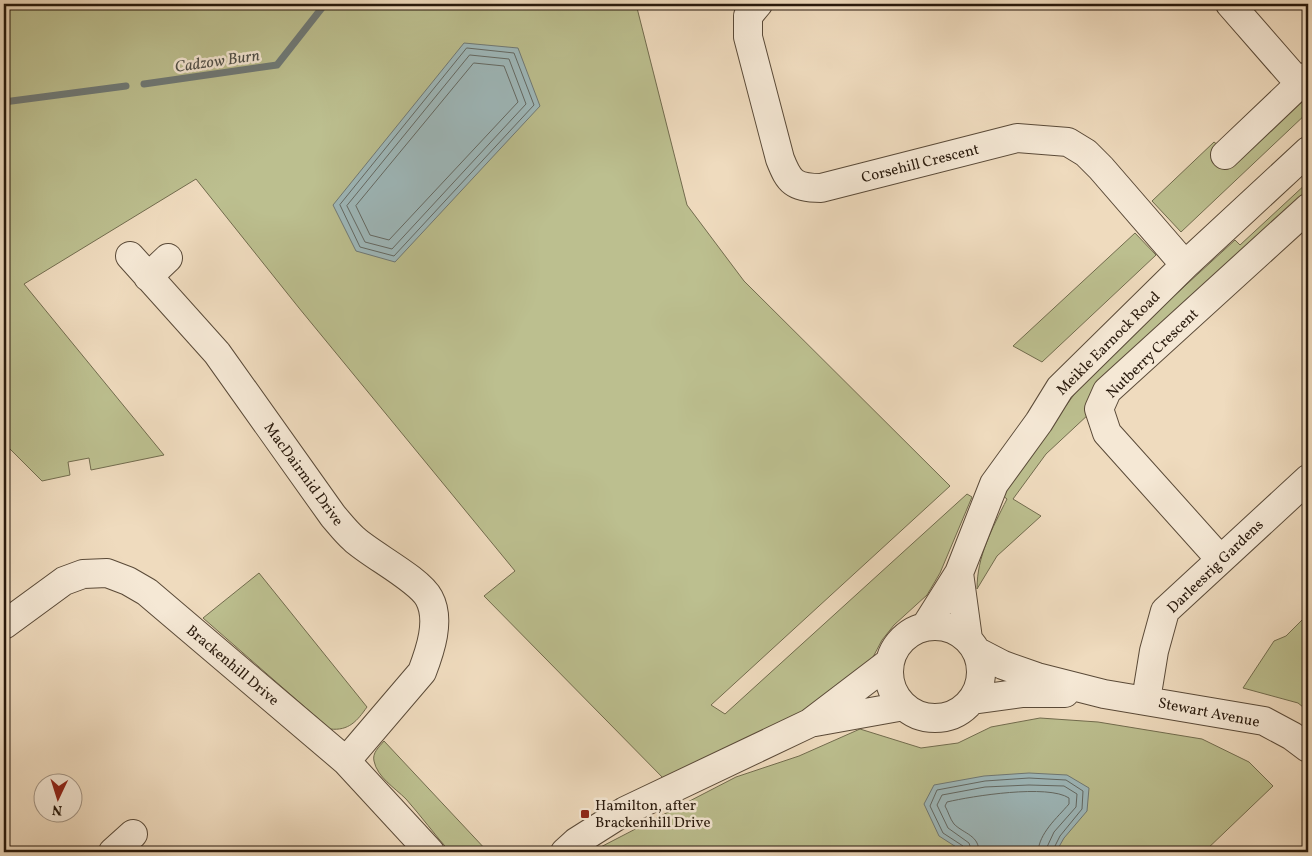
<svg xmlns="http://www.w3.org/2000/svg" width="1312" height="856" viewBox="0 0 1312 856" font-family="Vollkorn,serif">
  <rect width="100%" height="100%" fill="#efdbbe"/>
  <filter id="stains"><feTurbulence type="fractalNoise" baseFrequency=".004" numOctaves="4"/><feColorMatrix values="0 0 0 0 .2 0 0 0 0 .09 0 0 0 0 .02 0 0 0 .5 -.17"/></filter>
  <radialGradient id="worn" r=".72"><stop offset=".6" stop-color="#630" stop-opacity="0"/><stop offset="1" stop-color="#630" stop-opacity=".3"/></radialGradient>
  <path fill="#bcbf8f" stroke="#726c4e" d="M 4,4 L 636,4 L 687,205 L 744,281 L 950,486 L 711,705 L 725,714 L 967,494 L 972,497 L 940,573 L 927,595 L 894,625 L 882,640 L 872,659 L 828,700 L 666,781 L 484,596 L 515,571 L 299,308 L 196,179 L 24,284 L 164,455 L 91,470 L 89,458 L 68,462 L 70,475 L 42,481 L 4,443 Z
    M 1308,96 L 1308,112 L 1181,232 L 1152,201 L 1214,142 L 1223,149 L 1215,157 L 1225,168 Z
    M 1308,182 L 1308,198 L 1090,413 L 1046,454 L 1013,499 L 1041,516 L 997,556 L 977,589 C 977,556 992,529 1007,499 L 1002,495 L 1016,473 L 1090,373 L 1235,240 L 1240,245 Z
    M 1135,233 L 1156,255 L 1042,362 L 1013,346 Z
    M 259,573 L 367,707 C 357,721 349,731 330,729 L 203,618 Z
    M 1308,614 L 1308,711 L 1298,703 L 1243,688 L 1274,641 L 1286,636 Z
    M 1040,718 L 1098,722 L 1202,739 L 1249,762 L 1273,786 L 1204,852 L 591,852 L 736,777 L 799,756 L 860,729 L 921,748 L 958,743 L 991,727 Z
    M 384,741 L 488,852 L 450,852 C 435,835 421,816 406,799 C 395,788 377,777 374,761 C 372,753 379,747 384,741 Z"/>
  <path fill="#9eb9bc" stroke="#6f7976" d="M 464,43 L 518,48 L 540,106 L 395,262 L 356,251 L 333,205 Z
    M 1029,773 L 1067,775 L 1089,788 L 1087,811 L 1064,838 L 1056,852 L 964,852 L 939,836 L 924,804 L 934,785 L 984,776 Z"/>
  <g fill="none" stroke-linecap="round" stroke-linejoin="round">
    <path stroke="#636964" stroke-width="1" d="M 467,48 L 514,53 L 534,105 L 394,256 L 360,247 L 340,205 Z
      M 470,55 L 509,59 L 526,104 L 392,249 L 365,242 L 347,206 Z
      M 474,63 L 504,66 L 518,102 L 389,240 L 370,235 L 356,206 Z
      M 965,852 L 963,846 L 943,833 L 930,806 L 937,790 L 985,781 L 1029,778 L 1066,780 L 1083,791 L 1082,809 L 1060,836 L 1052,852
      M 972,852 L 969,843 L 948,828 L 937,805 L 942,795 L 985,787 L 1029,785 L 1064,786 L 1077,794 L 1076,807 L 1054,832 L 1047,847 L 1046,852
      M 979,852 C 979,835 964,834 954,824 C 950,819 948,811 945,806 L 947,802 C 972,796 1048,784 1069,798 L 1069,804 C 1057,818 1039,833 1038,852"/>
    <path stroke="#6f7976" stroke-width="7" d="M 144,84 L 277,65 L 325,4
      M 4,102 L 126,86"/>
    <g stroke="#5a4a38" stroke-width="30">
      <path id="minor" d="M 758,4 L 748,16 L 748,37 L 780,159 C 789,182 794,188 821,188 L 1017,138 L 1068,142 L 1086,153 L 1101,168 L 1185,265
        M 1230,4 L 1299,83
        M 1225,155 L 1308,76
        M 130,256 L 217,353 L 333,516 C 340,524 346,532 354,539 C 371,555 419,579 429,598 C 441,620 430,651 422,672 L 346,761
        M 148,277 L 168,258
        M 1220,559 L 1107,433 L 1099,409 L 1107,391 L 1308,208
        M 959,573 L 968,639
        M 4,625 L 64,581 L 83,574 L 107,573 L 128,581 L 147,592 L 346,761 L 430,852
        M889 672a46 46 0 1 1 92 0a46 46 0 1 1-92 0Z
        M 925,627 L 959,573 L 994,484 L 1039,422 L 1060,388 L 1185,265 L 1308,151
        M 976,651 L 1003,665 L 1037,677 L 1104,694 L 1264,721 L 1292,736 L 1308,748
        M 972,700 L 1023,693 L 1065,693
        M 1146,700 L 1154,651 L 1165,611 L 1308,479
        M 815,722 L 904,706
        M 113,852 L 133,834
        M 565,852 L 576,842 L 625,811 L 810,723 L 890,662"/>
    </g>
    <use href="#minor" stroke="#f5e8d5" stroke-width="28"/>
  </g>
  <rect fill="#8f2418" stroke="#f5e8d5" stroke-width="2" x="580" y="809" width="10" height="10" rx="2.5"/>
  <g text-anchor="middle" stroke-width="5" stroke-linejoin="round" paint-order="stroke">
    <g font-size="15" fill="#28190c" stroke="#f5e8d5">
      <text transform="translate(920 163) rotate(-14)" y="5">Corsehill Crescent</text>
      <text transform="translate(1108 343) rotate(-45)" y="5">Meikle Earnock Road</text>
      <text transform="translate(1152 353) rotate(-44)" y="5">Nutberry Crescent</text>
      <text transform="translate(304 474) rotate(54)" y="5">MacDairmid Drive</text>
      <text transform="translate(1215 566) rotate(-44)" y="5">Darleesrig Gardens</text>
      <text transform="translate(233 665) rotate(40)" y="5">Brackenhill Drive</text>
      <text transform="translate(1209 712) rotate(11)" y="5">Stewart Avenue</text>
    </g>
    <g font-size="15" fill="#28190c" stroke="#f5e8d5" text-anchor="start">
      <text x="595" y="810">Hamilton, after<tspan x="595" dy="17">Brackenhill Drive</tspan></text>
    </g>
    <g font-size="16" font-style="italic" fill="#51514a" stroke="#f5e8d5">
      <text transform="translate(217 60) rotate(-8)" y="6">Cadzow Burn</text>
    </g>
  </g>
  <rect width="1312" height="856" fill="none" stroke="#efdbbe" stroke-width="20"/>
  <rect x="5" y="5" width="1302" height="846" fill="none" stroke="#28190c" stroke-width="2.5"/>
  <rect x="10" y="10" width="1292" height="836" fill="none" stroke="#28190c"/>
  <g transform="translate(58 798) rotate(184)"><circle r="24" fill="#f5e8d5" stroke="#a39585"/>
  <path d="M0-4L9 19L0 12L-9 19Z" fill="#8f2418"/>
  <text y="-8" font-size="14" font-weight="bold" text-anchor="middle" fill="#28190c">N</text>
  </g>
  <rect width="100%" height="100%" filter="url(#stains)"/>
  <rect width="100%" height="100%" fill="url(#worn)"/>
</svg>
